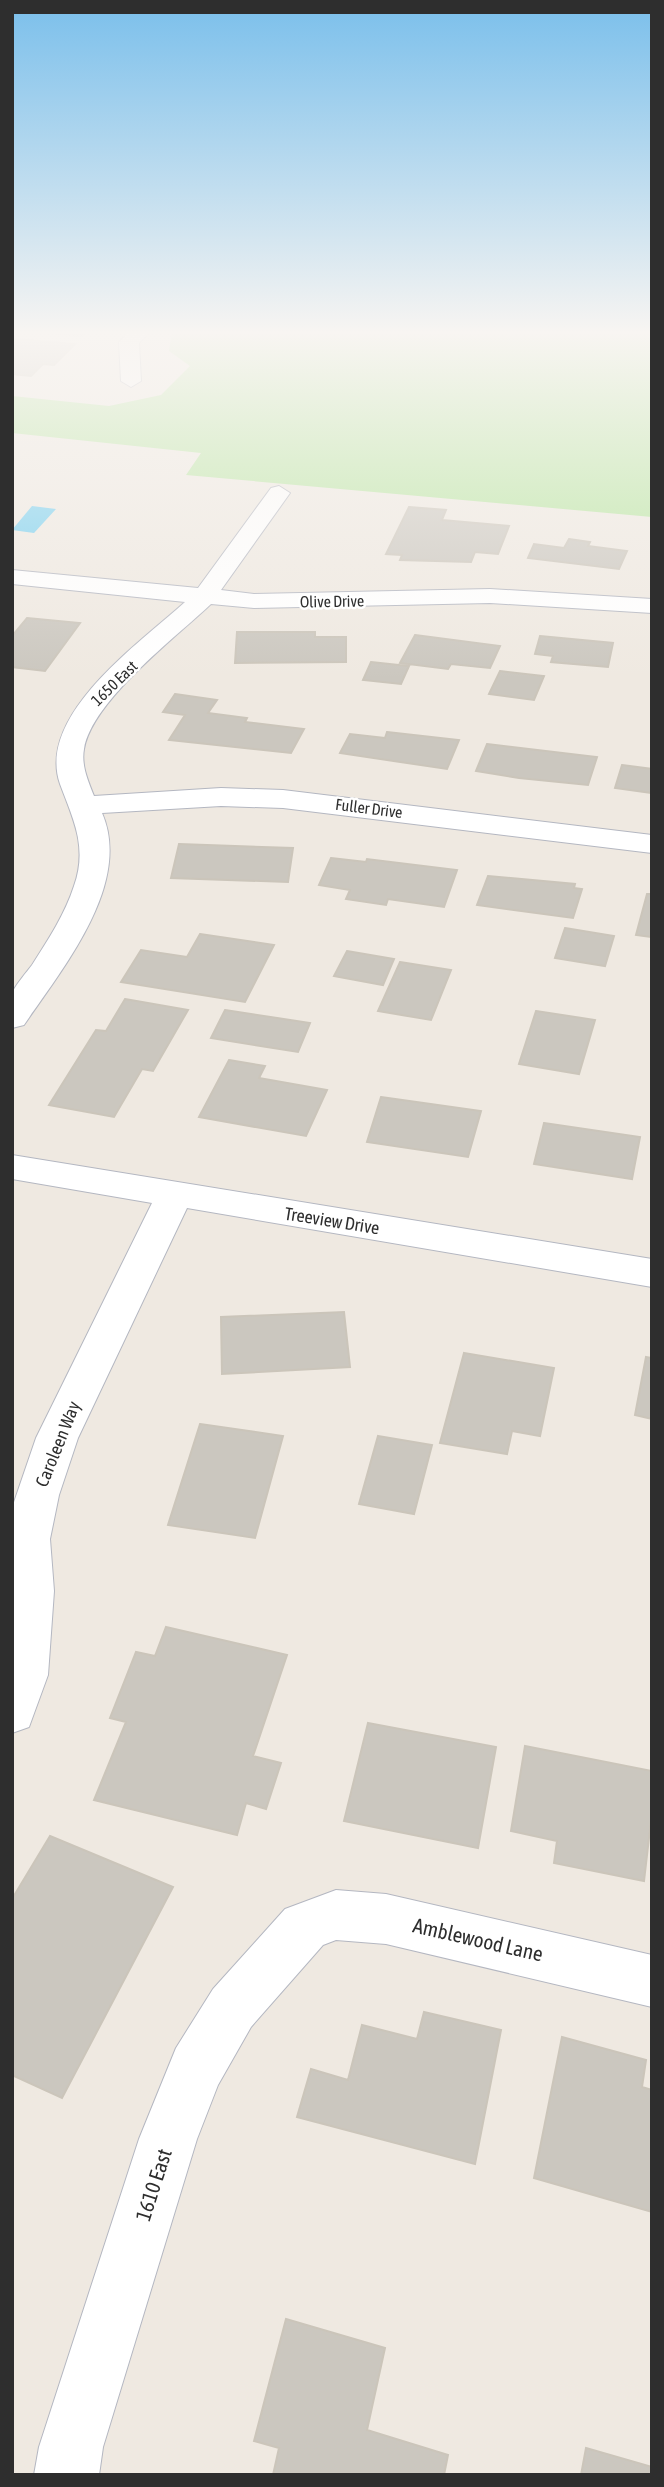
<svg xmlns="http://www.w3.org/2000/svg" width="664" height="2487" viewBox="0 0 664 2487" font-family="'Asap Condensed',sans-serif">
  <rect width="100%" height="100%" fill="#efe9e1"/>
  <path fill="#b6e59e" d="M 172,331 L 652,331 L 652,517 L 186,475 L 201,453 L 12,433 L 12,396 L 109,406 L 161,395 L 190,366 L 169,351 Z"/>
  <path fill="#75cff0" d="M 32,506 L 56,509 L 34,533 L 12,530 Z"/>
  <path fill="#cbc7bf" stroke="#cbc5ba" stroke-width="2" d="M 25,331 L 88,331 L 83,336 Z
    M 15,339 L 75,344 L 54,365 L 43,364 L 31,376 L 12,374 Z
    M 409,507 L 446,510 L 442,520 L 509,526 L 498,554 L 475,552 L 471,562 L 400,560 L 402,555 L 386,554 Z
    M 569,539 L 590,542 L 588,546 L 627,551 L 619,569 L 528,558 L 534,544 L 564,548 Z
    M 27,618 L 80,623 L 45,671 L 12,667 L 12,636 Z
    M 237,632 L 315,632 L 315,637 L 346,637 L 346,662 L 235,663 Z
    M 415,635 L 500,646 L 490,668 L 451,664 L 448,669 L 400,663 Z
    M 540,636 L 613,643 L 608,667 L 551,662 L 553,656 L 535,654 Z
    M 371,662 L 409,666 L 401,684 L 363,680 Z
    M 500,671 L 544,676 L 534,700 L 489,694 Z
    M 175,694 L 217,700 L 208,713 L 247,718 L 245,722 L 304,729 L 291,753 L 169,740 L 185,715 L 163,712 Z
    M 387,732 L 459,740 L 447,769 L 340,753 L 350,734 L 385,738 Z
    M 487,744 L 597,757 L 588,785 L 519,778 L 476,771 Z
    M 622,765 L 652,769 L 652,793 L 615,788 Z
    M 179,844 L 293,848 L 288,882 L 171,878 Z
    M 331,858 L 366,862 L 367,859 L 457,870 L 444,907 L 388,899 L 386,905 L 346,899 L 350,890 L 319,885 Z
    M 488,876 L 575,884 L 574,888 L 582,889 L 573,918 L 477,905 Z
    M 647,894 L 652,894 L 652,937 L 636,935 Z
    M 565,928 L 614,936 L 605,966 L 555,958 Z
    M 200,934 L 274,945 L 245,1002 L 121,982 L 141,950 L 187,957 Z
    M 347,951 L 394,959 L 383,985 L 334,976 Z
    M 400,962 L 451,970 L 431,1020 L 378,1011 Z
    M 125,999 L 188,1010 L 153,1071 L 142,1069 L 114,1117 L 49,1105 L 96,1030 L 106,1031 Z
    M 225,1010 L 310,1023 L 298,1052 L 211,1038 Z
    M 536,1011 L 595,1020 L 579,1074 L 519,1064 Z
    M 229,1060 L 265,1066 L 259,1078 L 327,1090 L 306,1136 L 199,1117 Z
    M 381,1097 L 481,1111 L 468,1157 L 367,1142 Z
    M 544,1123 L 640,1137 L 632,1179 L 534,1164 Z
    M 344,1312 L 350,1367 L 222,1374 L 221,1317 Z
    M 464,1353 L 554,1368 L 540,1436 L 512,1431 L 507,1454 L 440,1443 Z
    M 646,1357 L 652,1358 L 652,1419 L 635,1415 Z
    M 200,1424 L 283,1436 L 255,1538 L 168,1525 Z
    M 378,1436 L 432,1445 L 414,1514 L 359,1504 Z
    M 166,1627 L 287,1655 L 253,1756 L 281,1763 L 266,1809 L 246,1803 L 237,1835 L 94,1800 L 126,1722 L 110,1718 L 136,1652 L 155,1656 Z
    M 368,1723 L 496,1747 L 478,1848 L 344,1821 Z
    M 525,1746 L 652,1771 L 652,1812 L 644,1881 L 554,1863 L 557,1841 L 511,1831 Z
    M 50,1836 L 173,1887 L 62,2098 L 12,2075 L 12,1899 Z
    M 424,2012 L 501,2030 L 475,2164 L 297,2117 L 311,2069 L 348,2080 L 362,2025 L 417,2039 Z
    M 562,2037 L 646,2060 L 642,2087 L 652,2090 L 652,2212 L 534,2178 Z
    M 286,2319 L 385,2348 L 367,2430 L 448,2455 L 444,2475 L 273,2475 L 279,2448 L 254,2441 Z
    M 586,2448 L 652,2467 L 652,2475 L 581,2475 Z"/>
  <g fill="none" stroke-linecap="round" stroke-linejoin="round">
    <g stroke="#b4b7c1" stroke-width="2">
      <path id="minor" d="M 130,331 L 150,331 L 139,343 L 141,381 L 131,387 L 121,381 L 119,342 Z
        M 279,486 L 290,493 L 221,590 L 254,594 L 490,589 L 652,599 L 652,613 L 490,603 L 254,608 L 211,604 C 175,638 92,701 84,749 C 81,765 88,781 94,796 L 221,788 L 283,790 L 652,835 L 652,853 L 283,808 L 221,806 L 102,813 C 133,884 62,969 24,1025 L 12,1028 C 12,1018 9,1001 13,991 C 18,982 26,973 32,965 C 48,940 65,914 74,886 C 88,847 73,819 60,784 C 36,715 140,643 185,602 L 12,584 L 12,570 L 198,588 L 271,488 Z
        M 12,1155 L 652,1259 L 652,1287 L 187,1208 L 78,1438 L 59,1495 L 50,1539 L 54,1591 L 48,1675 L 29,1727 L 12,1733 L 12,1508 L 36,1438 L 152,1203 L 12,1179 Z
        M 336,1890 L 386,1894 L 652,1955 L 652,2007 L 386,1944 L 336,1940 L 323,1945 L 251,2027 L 218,2085 L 197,2139 L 103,2447 L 99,2475 L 34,2475 L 39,2447 L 139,2139 L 176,2048 L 213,1989 L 285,1909 Z"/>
    </g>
    <use href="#minor" fill="#fff" fill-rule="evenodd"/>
  </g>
  <linearGradient id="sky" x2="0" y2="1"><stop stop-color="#7abfeb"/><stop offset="0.49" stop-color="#f8f5f2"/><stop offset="1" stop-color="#f8f5f2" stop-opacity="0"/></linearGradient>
  <rect width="664" height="679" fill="url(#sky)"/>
  <g text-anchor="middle" stroke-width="5" stroke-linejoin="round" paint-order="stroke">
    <g font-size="16" fill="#2e2e2e" stroke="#fff">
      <text transform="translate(332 601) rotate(-1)" y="6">Olive Drive</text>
      <text transform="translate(114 683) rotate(-44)" y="6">1650 East</text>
      <text transform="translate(369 808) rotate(7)" y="6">Fuller Drive</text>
    </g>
    <g font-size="18" fill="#2e2e2e" stroke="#fff">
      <text transform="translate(332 1221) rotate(9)" y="6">Treeview Drive</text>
      <text transform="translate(58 1444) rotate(-68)" y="6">Caroleen Way</text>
    </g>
    <g font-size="21" fill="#2e2e2e" stroke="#fff">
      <text transform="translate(478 1940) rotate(13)" y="7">Amblewood Lane</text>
      <text transform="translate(154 2185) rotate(-72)" y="7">1610 East</text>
    </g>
  </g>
  <rect width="664" height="2487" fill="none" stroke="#2e2e2e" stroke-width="28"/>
</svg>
